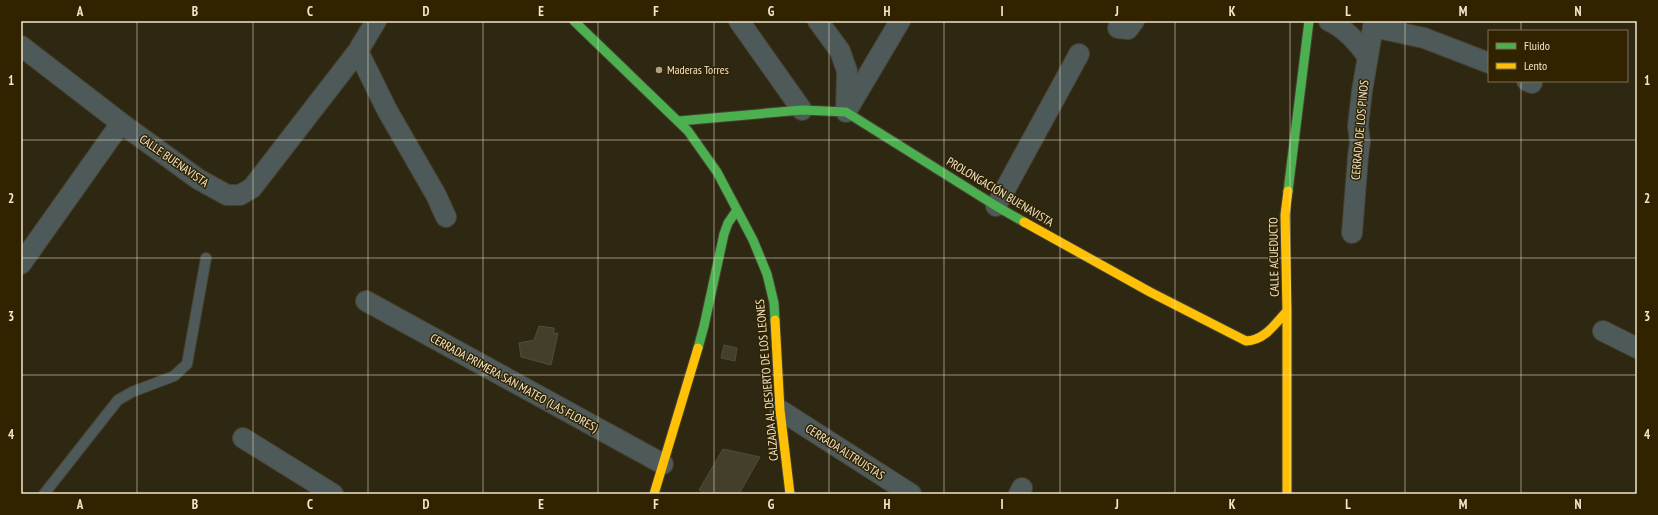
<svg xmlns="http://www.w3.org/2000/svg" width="1658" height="515" viewBox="0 0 1658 515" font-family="'PT Sans Narrow',sans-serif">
  <rect width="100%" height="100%" fill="#2e2712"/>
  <path fill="#433f2a" stroke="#504d3a" d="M 539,326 L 554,328 L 554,334 L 558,333 L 551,365 L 521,357 L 519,343 L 534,340 Z
    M 724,345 L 737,348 L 735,361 L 721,358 Z
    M 723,449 L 760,457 L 739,494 L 707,494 L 699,490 Z"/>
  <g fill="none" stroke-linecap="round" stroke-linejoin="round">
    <g stroke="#47412f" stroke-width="12">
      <path id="lane" d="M 44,494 L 118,400 L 132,392 L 174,376 L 187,364 L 206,258"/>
    </g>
    <g stroke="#47412f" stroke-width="22">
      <path id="street" d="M 376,21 L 358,51 L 387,110 L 436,195 L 446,217
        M 739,21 L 802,110
        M 818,21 L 840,51 L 847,71 L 846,112 L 900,21
        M 1329,21 C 1346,29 1357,42 1368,57
        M 1373,27 L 1424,38 L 1489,63
        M 1118,28 L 1128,29 L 1134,21
        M 21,46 L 121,123 L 198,179 L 227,195 L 240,195 L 252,188 L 358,51
        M 1527,81 L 1532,83
        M 996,206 L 1079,54
        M 1352,233 L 1358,157 L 1360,142 L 1358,126 L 1362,91 L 1374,21
        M 21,264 L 121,123
        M 366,301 L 663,464
        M 1603,331 L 1637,348
        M 780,410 L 911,494
        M 243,438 L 333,494
        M 1019,494 L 1022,488"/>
    </g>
    <g stroke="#47412f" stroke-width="11">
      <path id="fast" d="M 574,21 L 688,131 L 717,172 L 753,240 L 767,274 L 774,303 L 775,320
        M 679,121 L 802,110 L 846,112 L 996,206 L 1024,222
        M 1288,191 L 1309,21
        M 698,348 L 704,326 L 724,234 L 728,223 L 737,210"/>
    </g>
    <g stroke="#47412f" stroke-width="11">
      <path id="slow" d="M 1024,222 L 1150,292 L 1246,341 C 1265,340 1275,324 1287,311
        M 775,320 L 780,410 L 790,494
        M 654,494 L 698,348
        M 1287,494 L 1287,311 L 1285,215 L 1288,191"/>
    </g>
    <use href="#lane" stroke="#4e5a59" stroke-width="10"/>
    <use href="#street" stroke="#4e5a59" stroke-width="20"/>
    <use href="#fast" stroke="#4caf50" stroke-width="9"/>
    <use href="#slow" stroke="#ffc107" stroke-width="9"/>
  </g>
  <path fill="none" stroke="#f1e6cd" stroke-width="1" stroke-opacity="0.55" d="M 137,21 L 137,494M 253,21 L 253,494M 368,21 L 368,494M 483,21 L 483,494M 598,21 L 598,494M 714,21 L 714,494M 829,21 L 829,494M 944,21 L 944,494M 1060,21 L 1060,494M 1175,21 L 1175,494M 1290,21 L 1290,494M 1405,21 L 1405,494M 1521,21 L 1521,31M 1521,81 L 1521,494M 21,140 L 1637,140M 21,258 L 1637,258M 21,375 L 1637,375"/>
  <circle fill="#ada38c" stroke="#312300" stroke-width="1.5" cx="659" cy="70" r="4"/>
  <g text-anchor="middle" stroke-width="3" stroke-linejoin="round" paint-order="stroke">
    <g font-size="12" fill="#f1e6cd" stroke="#312300" text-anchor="start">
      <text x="667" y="74">Maderas Torres</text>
    </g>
    <g font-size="12" fill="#f1e6cd" stroke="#312300">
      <text transform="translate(1360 130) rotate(-85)" y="4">CERRADA DE LOS PINOS</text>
      <text transform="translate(174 161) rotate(35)" y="4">CALLE BUENAVISTA</text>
      <text transform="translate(1000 192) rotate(31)" y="4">PROLONGACIÓN BUENAVISTA</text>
      <text transform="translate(1274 257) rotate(-91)" y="4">CALLE ACUEDUCTO</text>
      <text transform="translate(767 380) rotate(-95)" y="4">CALZADA AL DESIERTO DE LOS LEONES</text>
      <text transform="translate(514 383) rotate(29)" y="4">CERRADA PRIMERA SAN MATEO (LAS FLORES)</text>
      <text transform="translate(845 452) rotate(33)" y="4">CERRADA ALTRUISTAS</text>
    </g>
  </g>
  <rect width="1658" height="515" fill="none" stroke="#312300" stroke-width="44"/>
  <rect x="1488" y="30" width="140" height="52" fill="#312300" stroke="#7e7152"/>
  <rect x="1496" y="43" width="20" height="6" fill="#4caf50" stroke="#7e7152"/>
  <text x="1524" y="50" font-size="12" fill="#f1e6cd">Fluido</text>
  <rect x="1496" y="63" width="20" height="6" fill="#ffc107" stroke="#7e7152"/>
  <text x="1524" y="70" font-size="12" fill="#f1e6cd">Lento</text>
  <rect x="22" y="22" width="1614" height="471" fill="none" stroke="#f1e6cd" stroke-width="1.5"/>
  <g font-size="13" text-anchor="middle" font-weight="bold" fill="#f1e6cd">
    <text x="80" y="16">A</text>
    <text x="195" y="16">B</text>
    <text x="310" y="16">C</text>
    <text x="426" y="16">D</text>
    <text x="541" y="16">E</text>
    <text x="656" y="16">F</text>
    <text x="771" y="16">G</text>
    <text x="887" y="16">H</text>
    <text x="1002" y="16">I</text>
    <text x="1117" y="16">J</text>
    <text x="1232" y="16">K</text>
    <text x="1348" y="16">L</text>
    <text x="1463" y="16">M</text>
    <text x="1578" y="16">N</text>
    <text x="11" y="85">1</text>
    <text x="1647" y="85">1</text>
    <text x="11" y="203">2</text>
    <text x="1647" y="203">2</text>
    <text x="11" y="321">3</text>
    <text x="1647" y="321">3</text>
    <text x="11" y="439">4</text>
    <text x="1647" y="439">4</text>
    <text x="80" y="509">A</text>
    <text x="195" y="509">B</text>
    <text x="310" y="509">C</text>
    <text x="426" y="509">D</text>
    <text x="541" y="509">E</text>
    <text x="656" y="509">F</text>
    <text x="771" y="509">G</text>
    <text x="887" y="509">H</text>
    <text x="1002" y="509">I</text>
    <text x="1117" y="509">J</text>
    <text x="1232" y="509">K</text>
    <text x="1348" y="509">L</text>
    <text x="1463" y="509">M</text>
    <text x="1578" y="509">N</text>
  </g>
</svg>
